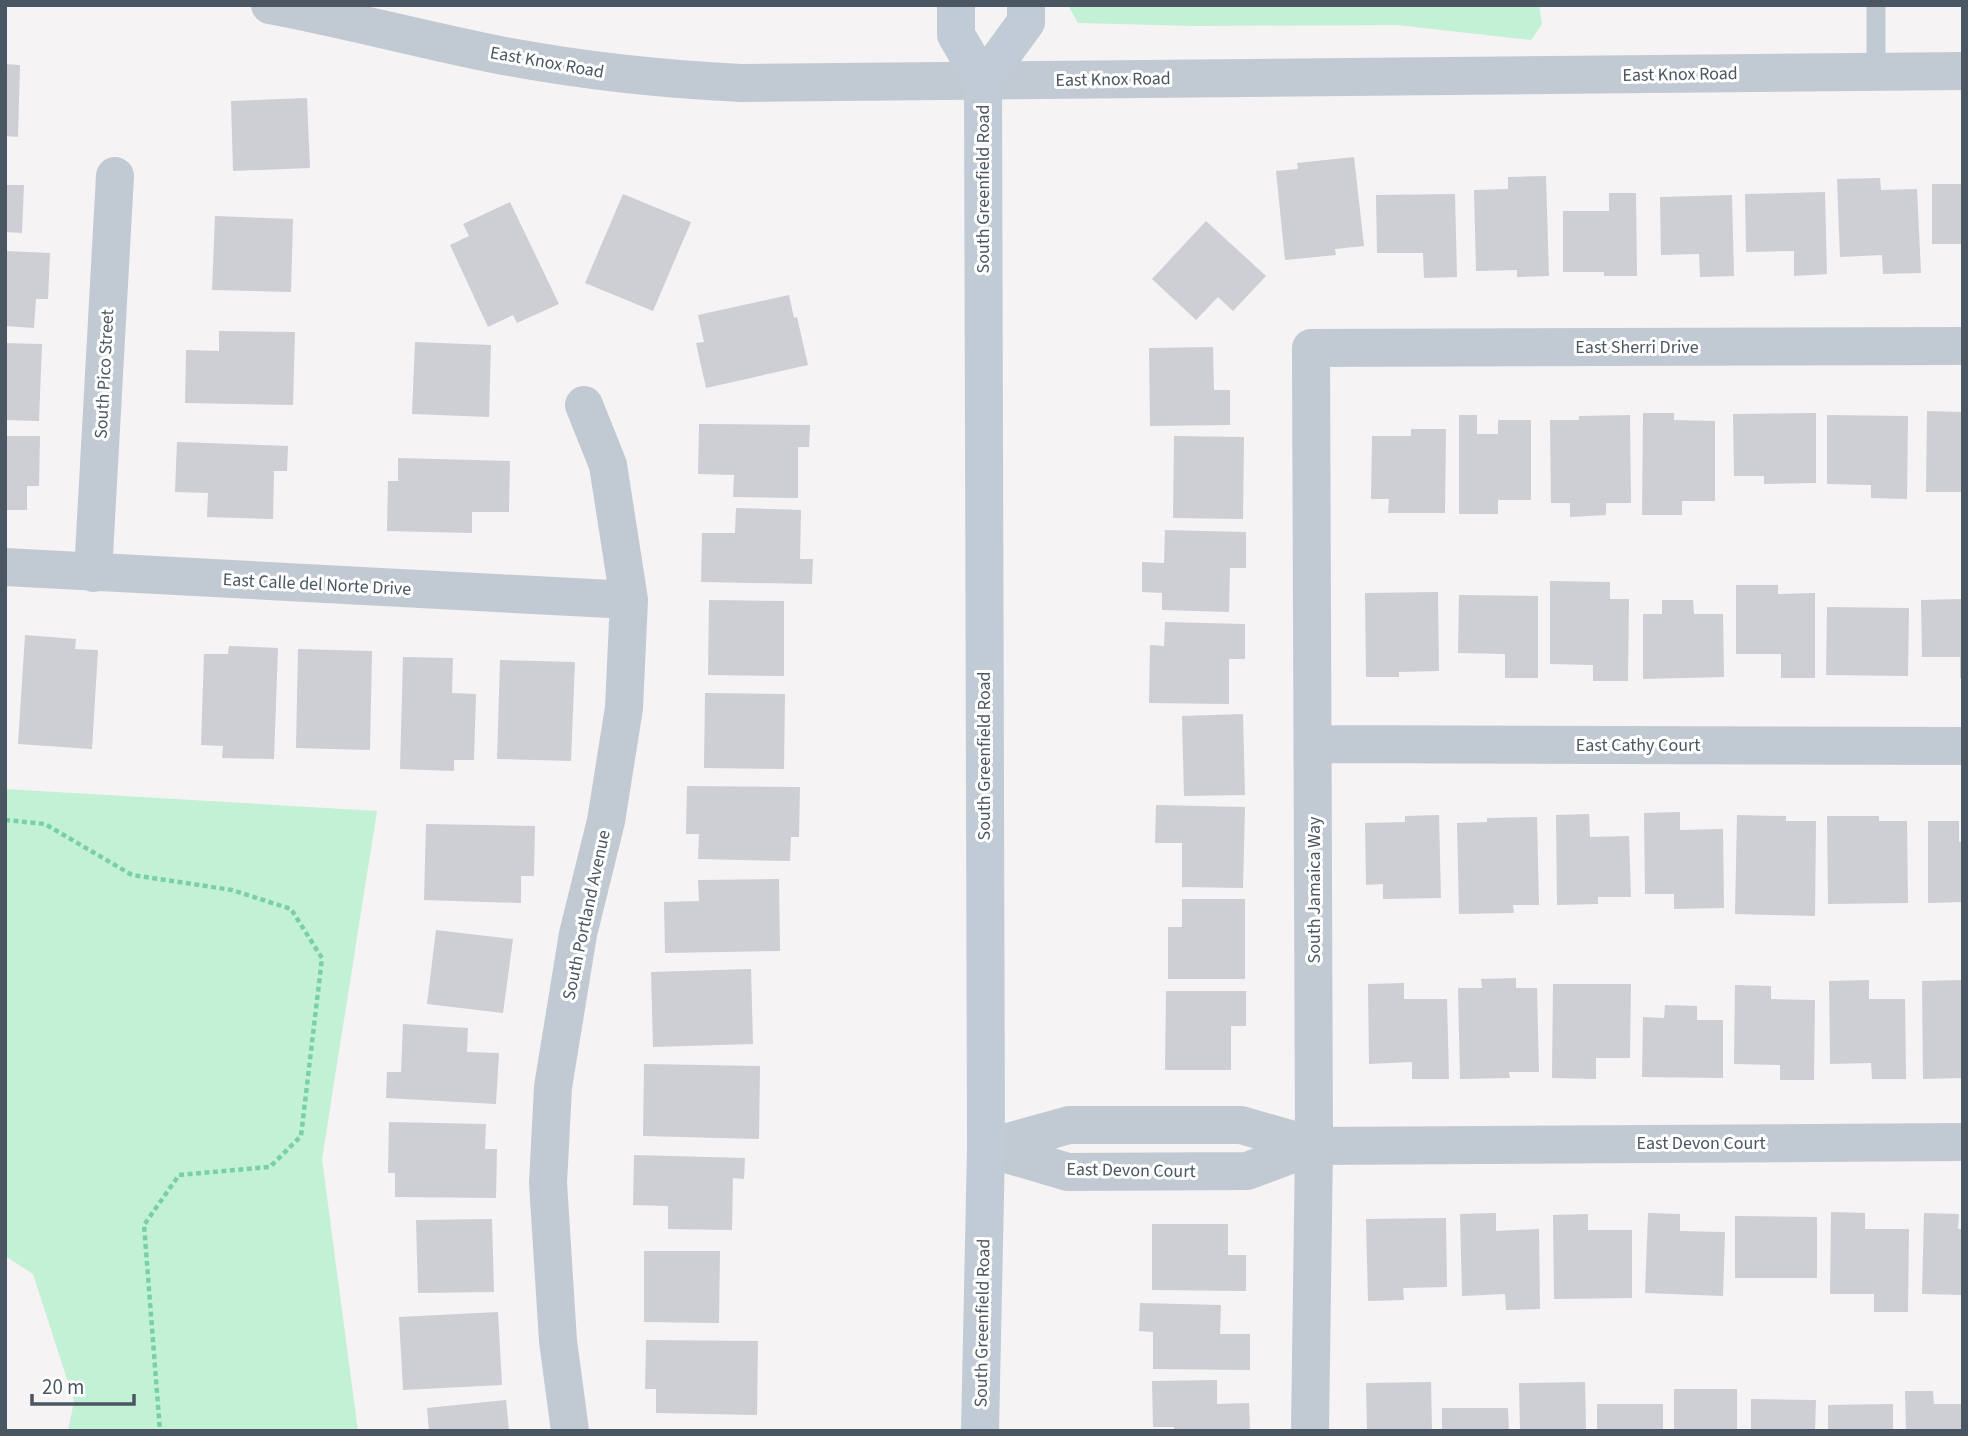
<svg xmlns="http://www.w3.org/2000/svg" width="1968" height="1436" viewBox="0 0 1968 1436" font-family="'Source Sans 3',sans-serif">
  <rect width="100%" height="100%" fill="#f5f3f3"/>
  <path fill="#c3f1d5" d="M 1068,5 L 1539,5 L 1542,24 L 1531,40 L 1397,25 L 1195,26 L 1078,23 Z
    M 5,789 L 377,811 L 322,1159 L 358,1431 L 68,1431 L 74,1401 L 33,1274 L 5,1256 Z"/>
  <path fill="#cdcfd5" d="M 5,64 L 20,65 L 18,137 L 5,136 Z
    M 307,98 L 310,168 L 233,171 L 231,101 Z
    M 1354,157 L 1364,246 L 1335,249 L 1336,255 L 1285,260 L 1276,171 L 1298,169 L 1297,163 Z
    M 1546,176 L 1549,276 L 1517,277 L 1517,270 L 1476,271 L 1474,190 L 1508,189 L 1508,177 Z
    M 1880,178 L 1881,190 L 1917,189 L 1921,273 L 1883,274 L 1882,255 L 1840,257 L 1837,179 Z
    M 1932,184 L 1963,184 L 1963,244 L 1932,244 Z
    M 5,185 L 24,185 L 22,233 L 5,232 Z
    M 1825,192 L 1827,274 L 1794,276 L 1794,251 L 1746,252 L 1745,194 Z
    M 1609,193 L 1636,193 L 1637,276 L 1604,276 L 1604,272 L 1563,272 L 1563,211 L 1609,211 Z
    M 623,194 L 691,222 L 653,311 L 585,283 Z
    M 1455,194 L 1457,277 L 1424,278 L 1423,253 L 1377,253 L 1376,195 Z
    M 1732,195 L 1734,276 L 1700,277 L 1699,254 L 1661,255 L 1660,197 Z
    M 510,202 L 559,304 L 517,323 L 513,315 L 488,327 L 450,245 L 469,236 L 463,224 Z
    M 215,216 L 293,219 L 291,292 L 212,290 Z
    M 1206,221 L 1266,276 L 1233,311 L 1218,297 L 1196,320 L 1152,279 Z
    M 5,251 L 50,253 L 48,299 L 36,299 L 34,328 L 5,326 Z
    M 789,295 L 794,318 L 797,317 L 808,365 L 706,388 L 696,343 L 704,342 L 698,315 Z
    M 219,331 L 295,332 L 293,405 L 185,403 L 186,350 L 219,351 Z
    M 415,342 L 491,345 L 489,417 L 412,414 Z
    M 5,343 L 42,344 L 39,421 L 5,420 Z
    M 1213,347 L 1214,390 L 1230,390 L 1230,425 L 1150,426 L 1149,348 Z
    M 1927,411 L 1961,412 L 1963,492 L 1926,492 Z
    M 1643,413 L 1674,413 L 1674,420 L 1715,421 L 1715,501 L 1682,501 L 1682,515 L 1642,515 Z
    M 1816,413 L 1816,483 L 1764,484 L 1764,476 L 1734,476 L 1733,414 Z
    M 1459,415 L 1477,415 L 1477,434 L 1498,434 L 1498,420 L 1531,420 L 1531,500 L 1498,500 L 1498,514 L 1459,514 Z
    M 1630,415 L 1631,503 L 1606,503 L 1606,515 L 1570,517 L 1570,503 L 1551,503 L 1550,420 L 1579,420 L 1579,416 Z
    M 1827,415 L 1908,416 L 1907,499 L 1871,498 L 1871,485 L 1827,484 Z
    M 699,424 L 810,425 L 809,447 L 798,447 L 798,498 L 733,497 L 734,475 L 698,474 Z
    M 1411,429 L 1446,429 L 1445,513 L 1388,513 L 1389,499 L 1371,499 L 1372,436 L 1411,436 Z
    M 5,436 L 40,436 L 39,486 L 27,486 L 27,510 L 5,510 Z
    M 1174,436 L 1244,437 L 1243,519 L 1173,518 Z
    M 177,442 L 288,446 L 287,471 L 274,471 L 273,519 L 207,517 L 208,493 L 175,492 Z
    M 398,458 L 510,461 L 509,512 L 472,512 L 472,533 L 387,531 L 388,481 L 398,481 Z
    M 736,508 L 801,510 L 800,559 L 813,559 L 812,584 L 701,582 L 702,533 L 735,533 Z
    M 1165,530 L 1246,532 L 1246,568 L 1230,568 L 1229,612 L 1162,610 L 1162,593 L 1142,592 L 1142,562 L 1164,563 Z
    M 1550,581 L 1610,582 L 1610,599 L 1629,599 L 1628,681 L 1593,681 L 1593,665 L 1550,664 Z
    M 1736,585 L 1778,585 L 1778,594 L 1815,593 L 1815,678 L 1781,678 L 1781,654 L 1736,654 Z
    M 1438,592 L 1439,671 L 1399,672 L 1399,677 L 1366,677 L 1365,593 Z
    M 1459,595 L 1538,596 L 1538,678 L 1505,678 L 1505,654 L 1458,653 Z
    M 1963,599 L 1963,678 L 1960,678 L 1960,657 L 1922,657 L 1921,600 Z
    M 709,600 L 784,601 L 784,676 L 708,675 Z
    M 1662,600 L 1693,600 L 1694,614 L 1723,614 L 1724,677 L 1643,679 L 1643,614 L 1662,614 Z
    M 1827,607 L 1909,608 L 1908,676 L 1826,675 Z
    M 1165,622 L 1245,624 L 1245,659 L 1229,659 L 1229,704 L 1149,703 L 1150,645 L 1164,646 Z
    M 25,635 L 76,639 L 75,649 L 98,650 L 92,749 L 18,744 Z
    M 229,646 L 278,648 L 274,759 L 222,758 L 223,746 L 201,745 L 204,654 L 228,654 Z
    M 298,649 L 372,651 L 370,750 L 296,748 Z
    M 403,657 L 453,658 L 452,693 L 476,694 L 474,760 L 454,760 L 454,771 L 400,769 Z
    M 500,660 L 575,662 L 571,761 L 497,759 Z
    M 705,693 L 785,694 L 784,769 L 704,768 Z
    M 1243,714 L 1245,795 L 1184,796 L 1182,716 Z
    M 687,786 L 800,787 L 799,837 L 791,837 L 790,861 L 698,859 L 699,834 L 686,834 Z
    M 1156,805 L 1245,807 L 1243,888 L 1182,887 L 1182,843 L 1155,843 Z
    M 1680,812 L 1680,830 L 1723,829 L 1724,908 L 1674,909 L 1674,894 L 1645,894 L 1644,813 Z
    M 1589,814 L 1590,837 L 1629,836 L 1631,897 L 1598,897 L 1598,904 L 1557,905 L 1556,815 Z
    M 1439,815 L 1441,898 L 1383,899 L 1383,884 L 1366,885 L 1365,823 L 1405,822 L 1405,816 Z
    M 1737,815 L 1786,816 L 1786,821 L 1816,821 L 1815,916 L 1735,914 Z
    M 1827,816 L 1879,816 L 1879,821 L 1907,821 L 1908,903 L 1828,904 Z
    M 1537,817 L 1539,905 L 1513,905 L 1514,913 L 1459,914 L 1457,823 L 1487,822 L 1487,818 Z
    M 1928,821 L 1959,821 L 1959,842 L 1963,842 L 1963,902 L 1928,903 Z
    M 426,824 L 535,826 L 534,876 L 521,876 L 521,903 L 424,900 Z
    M 779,879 L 780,951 L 665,953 L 664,902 L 699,901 L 698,880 Z
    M 1182,899 L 1245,899 L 1245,979 L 1168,979 L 1168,927 L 1182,927 Z
    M 436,930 L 513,939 L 503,1013 L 427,1004 Z
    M 751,969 L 753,1044 L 653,1047 L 651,972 Z
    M 1516,978 L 1516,988 L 1537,988 L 1539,1072 L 1509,1072 L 1510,1078 L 1460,1079 L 1458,988 L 1482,988 L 1481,979 Z
    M 1869,980 L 1869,999 L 1905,999 L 1906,1079 L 1872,1079 L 1871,1063 L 1830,1064 L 1829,981 Z
    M 1963,980 L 1963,1078 L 1923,1079 L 1922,981 Z
    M 1404,983 L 1404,999 L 1447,999 L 1449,1079 L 1412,1079 L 1412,1062 L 1369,1064 L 1368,984 Z
    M 1553,984 L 1631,984 L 1630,1058 L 1596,1058 L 1596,1079 L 1552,1078 Z
    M 1735,985 L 1771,986 L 1771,999 L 1815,1000 L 1814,1080 L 1780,1080 L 1780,1065 L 1734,1064 Z
    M 1166,991 L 1246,991 L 1246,1026 L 1231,1026 L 1231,1070 L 1165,1070 Z
    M 1665,1005 L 1697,1006 L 1697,1020 L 1723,1020 L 1723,1078 L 1642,1077 L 1643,1017 L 1664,1018 Z
    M 403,1024 L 468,1028 L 467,1052 L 499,1053 L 496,1104 L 386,1098 L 387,1072 L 401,1072 Z
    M 644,1064 L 760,1066 L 759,1139 L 643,1136 Z
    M 389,1122 L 486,1124 L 485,1149 L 497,1149 L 496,1198 L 395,1197 L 395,1173 L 388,1173 Z
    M 634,1155 L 745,1158 L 744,1179 L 733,1178 L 732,1230 L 668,1229 L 668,1206 L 633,1205 Z
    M 1831,1212 L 1865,1213 L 1865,1229 L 1909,1229 L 1908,1312 L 1874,1312 L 1874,1294 L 1830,1294 Z
    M 1496,1213 L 1496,1231 L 1539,1229 L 1540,1309 L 1506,1310 L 1505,1294 L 1462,1296 L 1460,1214 Z
    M 1648,1213 L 1680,1214 L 1680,1231 L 1725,1232 L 1723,1296 L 1645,1293 Z
    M 1924,1213 L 1959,1214 L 1958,1229 L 1963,1229 L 1963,1295 L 1922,1294 Z
    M 1588,1214 L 1588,1230 L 1632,1230 L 1632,1298 L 1554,1299 L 1553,1215 Z
    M 1735,1216 L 1817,1217 L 1817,1278 L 1735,1278 Z
    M 1446,1218 L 1447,1287 L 1403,1288 L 1404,1300 L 1368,1301 L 1366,1219 Z
    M 492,1219 L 494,1292 L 418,1293 L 416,1220 Z
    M 1152,1224 L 1228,1224 L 1228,1255 L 1246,1255 L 1246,1291 L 1152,1290 Z
    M 644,1251 L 720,1251 L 719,1323 L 644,1322 Z
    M 1140,1303 L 1221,1305 L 1220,1334 L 1250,1334 L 1250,1370 L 1153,1369 L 1153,1332 L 1139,1331 Z
    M 498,1312 L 502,1385 L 403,1390 L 399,1317 Z
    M 646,1340 L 758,1341 L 757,1415 L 656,1413 L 656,1389 L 645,1389 Z
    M 1217,1380 L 1217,1404 L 1249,1403 L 1250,1431 L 1174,1431 L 1174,1427 L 1153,1427 L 1152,1381 Z
    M 1431,1382 L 1432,1431 L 1367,1431 L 1366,1383 Z
    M 1585,1382 L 1586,1431 L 1520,1431 L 1519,1383 Z
    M 1674,1389 L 1737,1389 L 1737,1431 L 1674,1431 Z
    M 1905,1391 L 1933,1391 L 1934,1404 L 1963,1404 L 1963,1431 L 1906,1431 Z
    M 1751,1399 L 1816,1400 L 1815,1431 L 1751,1431 Z
    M 506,1400 L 509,1431 L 429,1431 L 427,1408 Z
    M 1597,1404 L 1663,1404 L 1663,1431 L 1597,1431 Z
    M 1893,1404 L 1893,1431 L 1828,1431 L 1828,1405 Z
    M 1442,1408 L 1508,1408 L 1509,1431 L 1442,1431 Z"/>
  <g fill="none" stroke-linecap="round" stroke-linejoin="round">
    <path stroke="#7ad0a6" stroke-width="4.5" stroke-dasharray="5 3.5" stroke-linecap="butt" d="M 5,820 L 45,824 L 132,875 L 232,890 L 291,909 L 322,958 L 301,1136 L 270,1167 L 179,1175 L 144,1225 L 160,1431"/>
    <path stroke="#c1cad2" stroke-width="19" d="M 1876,5 L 1876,72"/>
    <path stroke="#c1cad2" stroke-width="38" d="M 270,5 C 345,19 419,39 494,54 C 576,70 658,79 741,83 L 1963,71
      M 5,567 L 629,600
      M 93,573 L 115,176
      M 1314,744 L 1963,746
      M 986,1148 L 1069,1125 L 1241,1125 L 1314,1146 L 1963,1142
      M 986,1148 L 1068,1172 L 1247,1171 L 1314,1146
      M 570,1431 L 558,1341 L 548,1183 L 553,1087 L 578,934 L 606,821 L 624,708 L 629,600 L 608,465 L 584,405
      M 1310,1431 L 1314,1146 L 1311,348 L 1963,346"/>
    <path stroke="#c1cbd6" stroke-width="38" d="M 956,5 L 956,35 L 983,81 L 986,1148 L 980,1431
      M 983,81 L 1026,22 L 1026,5"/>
  </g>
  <g text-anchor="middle" stroke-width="6" stroke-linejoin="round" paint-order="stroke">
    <g font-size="18" fill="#4a5661" stroke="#fff">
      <text transform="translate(547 62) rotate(10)" y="6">East Knox Road</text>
      <text transform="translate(1680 74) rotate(-1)" y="6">East Knox Road</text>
      <text transform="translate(1113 79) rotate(-1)" y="6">East Knox Road</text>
      <text transform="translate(983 189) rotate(-90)" y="6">South Greenfield Road</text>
      <text x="1637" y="353">East Sherri Drive</text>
      <text transform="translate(104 374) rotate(-87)" y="6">South Pico Street</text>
      <text transform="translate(317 584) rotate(3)" y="6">East Calle del Norte Drive</text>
      <text x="1638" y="751">East Cathy Court</text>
      <text transform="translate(984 756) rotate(-90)" y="6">South Greenfield Road</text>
      <text transform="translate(1314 890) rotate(-90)" y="6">South Jamaica Way</text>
      <text transform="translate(586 915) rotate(-78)" y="6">South Portland Avenue</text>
      <text x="1701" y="1149">East Devon Court</text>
      <text transform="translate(1131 1170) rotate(1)" y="6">East Devon Court</text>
      <text transform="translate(982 1323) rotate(-89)" y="6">South Greenfield Road</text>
    </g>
  </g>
  <rect width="1968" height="1436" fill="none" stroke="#4a5661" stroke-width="14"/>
  <path d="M32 1394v10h102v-10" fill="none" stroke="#4a5661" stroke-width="3.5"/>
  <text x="42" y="1394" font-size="21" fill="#4a5661" stroke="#ffffff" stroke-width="5" paint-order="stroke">20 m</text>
</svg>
